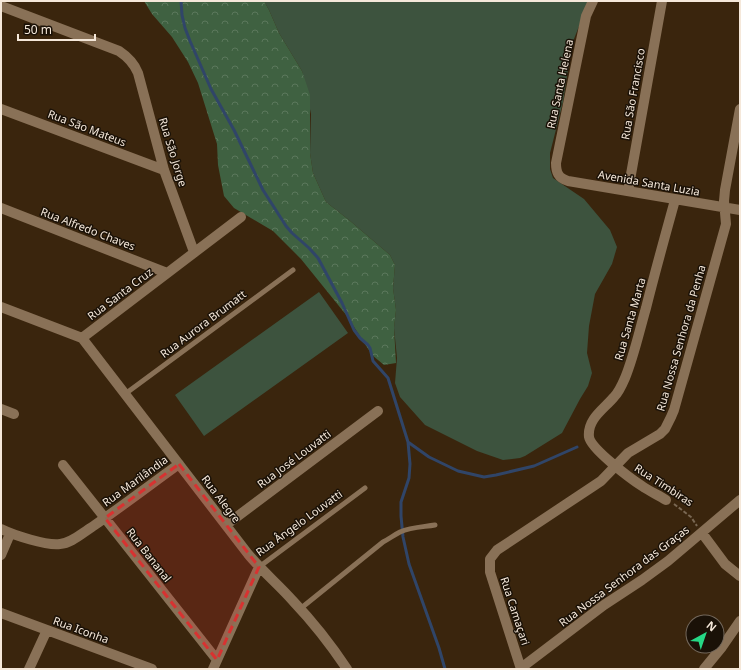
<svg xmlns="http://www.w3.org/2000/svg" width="741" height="670" viewBox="0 0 741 670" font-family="'Noto Sans',sans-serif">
  <defs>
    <pattern id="forest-crowns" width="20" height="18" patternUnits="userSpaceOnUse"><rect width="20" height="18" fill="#3f6141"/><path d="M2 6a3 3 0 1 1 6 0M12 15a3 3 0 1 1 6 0" fill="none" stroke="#5b785c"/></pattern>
  </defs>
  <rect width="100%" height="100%" fill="#3a250d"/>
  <path fill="#3d533e" d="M 264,1 L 589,1 L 572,44 L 563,102 L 550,153 L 550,169 L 553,178 L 584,199 L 610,230 L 617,247 L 612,264 L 595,294 L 589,326 L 587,353 L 592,373 L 588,386 L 580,399 L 562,433 L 525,456 L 520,458 L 503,460 L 477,451 L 425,425 L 400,397 L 395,383 L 397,358 L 394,328 L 396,310 L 393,288 L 395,265 L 390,255 L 349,220 L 326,202 L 313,173 L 310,153 L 311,114 L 302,71 L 279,33 L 269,10 Z
    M 319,292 L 348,333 L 204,436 L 175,395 Z"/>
  <path fill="url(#forest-crowns)" d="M 144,1 L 264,1 L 269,10 L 279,33 L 302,71 L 310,95 L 310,153 L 313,173 L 326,202 L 349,220 L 390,255 L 395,265 L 393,288 L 396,310 L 394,328 L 396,363 L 384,365 L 372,355 L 347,316 L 301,259 L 273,231 L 234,208 L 224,196 L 218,165 L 217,144 L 198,83 L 188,62 L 172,37 L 152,14 Z"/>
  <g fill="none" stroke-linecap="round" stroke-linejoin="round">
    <path stroke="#304568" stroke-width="3" d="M 181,1 L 182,15 L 185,28 L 190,41 L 211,89 L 234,130 L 263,190 L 286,226 L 292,233 L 309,248 L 318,258 L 342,303 L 354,330 L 360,338 L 368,345 L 370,348 L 373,361 L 388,378 L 408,442 L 410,464 L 409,478 L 401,502 L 401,516 L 403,537 L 409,564 L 439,648 L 445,669
      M 408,442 L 429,457 L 458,471 L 484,477 L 496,475 L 534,466 L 577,447"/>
    <path stroke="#7a6853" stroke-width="2" stroke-dasharray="4 2" stroke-linecap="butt" d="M 674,504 L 691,517 L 697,526"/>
    <path stroke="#897157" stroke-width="5" d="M 125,394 L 293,270
      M 259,567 L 365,488
      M 300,609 L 383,542 C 389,539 394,535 400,532 C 411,527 423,527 435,525"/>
    <path stroke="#897157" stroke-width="10" d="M 593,1 L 586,16 L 556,163 C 556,172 558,178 568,181 L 740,210
      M 1,6 L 119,51 C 128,57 134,63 138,73 L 164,170 L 194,252
      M 1,109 L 164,170
      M 628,191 L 662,1
      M 1,208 L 167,273
      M 1,307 L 82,338
      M 82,338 L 248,554 C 262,571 279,585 293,601 C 313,622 331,645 347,669
      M 82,338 L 241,217
      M 1,409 L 14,414
      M 63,465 L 217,660
      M 666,500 C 658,495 649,491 642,486 C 631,479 591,449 589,437 C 587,419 604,409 614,397 C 619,392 622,385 625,378 C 634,356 639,332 646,308 C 655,272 665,236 675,200
      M 226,525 L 378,411
      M 1,529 C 13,535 47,546 60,544 C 72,543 82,533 92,527 C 121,507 150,485 179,464
      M 702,533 L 725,564 L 740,576
      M 1,555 L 10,534
      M 1,613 L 152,669
      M 521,668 L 604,605 L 642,580 L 668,561 L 740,500
      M 29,669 L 47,630
      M 213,669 L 259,567
      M 521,669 L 490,572 L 490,559 L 497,550 L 592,487 L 601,481 L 628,453 L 660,434 L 665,429 L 671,417 L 674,410 L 726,224 L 724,201 L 725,190 L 740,109
      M 704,669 L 722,647 L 740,621"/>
  </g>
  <path fill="#d83231" fill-opacity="0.2" stroke="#d83231" stroke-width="3" stroke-dasharray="8 5" stroke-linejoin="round" d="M 179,464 L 259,567 L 217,660 L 105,518 Z"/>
  <g text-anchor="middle" stroke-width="3" stroke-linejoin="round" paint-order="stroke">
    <g font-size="11" fill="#f5e8da" stroke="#1a1107">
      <text transform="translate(560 84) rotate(-78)" y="4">Rua Santa Helena</text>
      <text transform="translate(633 94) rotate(-80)" y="4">Rua São Francisco</text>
      <text transform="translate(87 128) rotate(21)" y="4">Rua São Mateus</text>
      <text transform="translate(173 152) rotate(73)" y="4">Rua São Jorge</text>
      <text transform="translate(649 183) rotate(10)" y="4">Avenida Santa Luzia</text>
      <text transform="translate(88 229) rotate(21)" y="4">Rua Alfredo Chaves</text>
      <text transform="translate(120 294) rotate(-37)" y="4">Rua Santa Cruz</text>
      <text transform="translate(630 319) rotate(-74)" y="4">Rua Santa Marta</text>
      <text transform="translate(203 324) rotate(-37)" y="4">Rua Aurora Brumatt</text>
      <text transform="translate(681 338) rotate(-74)" y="4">Rua Nossa Senhora da Penha</text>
      <text transform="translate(294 459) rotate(-37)" y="4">Rua José Louvatti</text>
      <text transform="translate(135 481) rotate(-36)" y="4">Rua Marilândia</text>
      <text transform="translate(664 485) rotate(33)" y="4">Rua Timbiras</text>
      <text transform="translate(221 499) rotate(53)" y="4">Rua Alegre</text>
      <text transform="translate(299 523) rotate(-36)" y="4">Rua Ângelo Louvatti</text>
      <text transform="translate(149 555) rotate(52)" y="4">Rua Bananal</text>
      <text transform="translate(624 576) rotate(-37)" y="4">Rua Nossa Senhora das Graças</text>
      <text transform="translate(515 611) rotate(72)" y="4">Rua Camaçari</text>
      <text transform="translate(81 630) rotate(20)" y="4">Rua Iconha</text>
    </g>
  </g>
  <rect width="741" height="670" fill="none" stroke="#f5e8da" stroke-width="4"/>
  <g transform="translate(705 634) rotate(40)"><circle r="19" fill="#1a1107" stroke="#72675b"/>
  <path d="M0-3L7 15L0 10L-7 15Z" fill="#26d886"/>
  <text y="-6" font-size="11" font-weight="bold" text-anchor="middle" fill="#f5e8da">N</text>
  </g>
  <path d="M18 34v6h77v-6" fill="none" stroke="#f5e8da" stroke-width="2"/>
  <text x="24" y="34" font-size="12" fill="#f5e8da" stroke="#1a1107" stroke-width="3" paint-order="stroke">50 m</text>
</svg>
